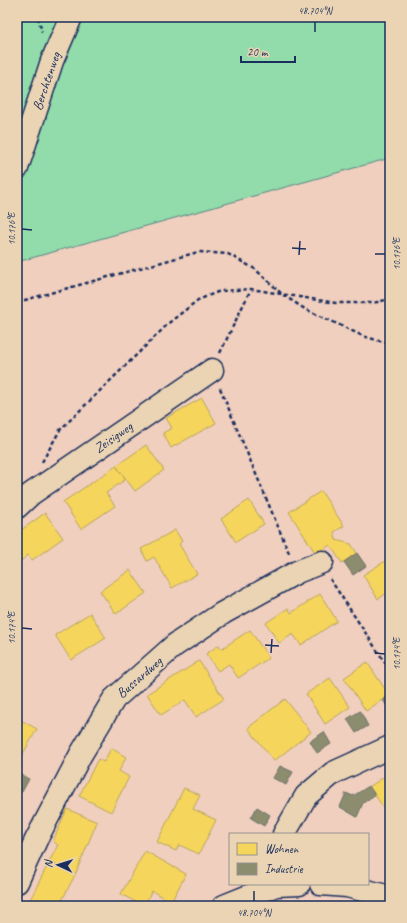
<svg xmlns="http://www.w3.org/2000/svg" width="407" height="923" viewBox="0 0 407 923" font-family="Caveat,sans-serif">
  <rect width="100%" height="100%" fill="#f0cfbe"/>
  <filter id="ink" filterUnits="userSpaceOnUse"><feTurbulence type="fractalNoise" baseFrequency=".025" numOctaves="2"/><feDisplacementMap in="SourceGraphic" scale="8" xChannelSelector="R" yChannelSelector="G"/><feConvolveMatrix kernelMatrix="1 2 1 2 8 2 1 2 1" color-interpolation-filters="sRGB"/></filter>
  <g filter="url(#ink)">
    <path fill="#92dbaa" stroke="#568584" d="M 17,17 L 390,17 L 390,158 L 17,262 Z"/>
    <path fill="#f6d55c" stroke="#b4a35d" d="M 202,398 L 216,423 L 171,448 L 163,433 L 172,428 L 166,418 Z
      M 146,445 L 164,470 L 135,491 L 116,466 Z
      M 116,466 L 126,479 L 106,493 L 115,506 L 81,529 L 63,502 Z
      M 321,491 L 344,526 L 334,532 L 336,540 L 351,544 L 357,553 L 342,563 L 330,545 L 316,554 L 289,512 Z
      M 249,500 L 264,524 L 236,542 L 221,519 Z
      M 45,513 L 63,538 L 32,560 L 28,555 L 17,564 L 17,533 Z
      M 175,530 L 182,541 L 179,544 L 197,574 L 172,588 L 154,557 L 147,561 L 141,549 Z
      M 390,558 L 390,591 L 378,599 L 363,575 Z
      M 130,570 L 146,593 L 116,614 L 100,591 Z
      M 320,594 L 337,621 L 301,645 L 293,634 L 279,643 L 266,623 L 288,608 L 291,613 Z
      M 90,613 L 106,638 L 71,660 L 55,635 Z
      M 250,630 L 269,658 L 238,678 L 229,664 L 218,671 L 206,654 L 219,645 L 221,649 Z
      M 199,661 L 224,699 L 196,717 L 185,700 L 161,715 L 147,694 Z
      M 367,662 L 389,695 L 366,711 L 344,678 Z
      M 330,678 L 350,707 L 325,724 L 306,694 Z
      M 285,699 L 311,732 L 274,761 L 248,728 Z
      M 17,718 L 37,729 L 19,761 L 17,759 Z
      M 111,748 L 126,757 L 119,771 L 129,777 L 111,812 L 79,796 L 98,759 L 104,762 Z
      M 390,773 L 390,816 L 369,787 Z
      M 184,788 L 200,795 L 193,809 L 216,820 L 199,854 L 179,845 L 176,851 L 157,842 Z
      M 67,809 L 97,822 L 75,875 L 49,862 L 58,845 L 53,841 Z
      M 145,851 L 186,874 L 171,902 L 152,891 L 143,906 L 121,894 Z
      M 49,862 L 75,875 L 59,906 L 27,906 Z"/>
    <path fill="#8c8c6e" stroke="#6a7069" d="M 357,553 L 366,566 L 353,575 L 344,562 Z
      M 389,695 L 390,695 L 390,711 L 383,700 Z
      M 360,711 L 368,726 L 356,733 L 347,719 Z
      M 324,732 L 331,744 L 317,753 L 310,741 Z
      M 280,766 L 293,772 L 286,785 L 273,778 Z
      M 17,773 L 29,779 L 22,792 L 17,790 Z
      M 369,786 L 375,795 L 363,803 L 357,817 L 340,807 L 346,793 L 353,796 Z
      M 257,807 L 270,815 L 264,826 L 251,818 Z"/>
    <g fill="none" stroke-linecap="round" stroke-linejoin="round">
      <g stroke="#1b2f5e" stroke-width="25">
        <path id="minor" d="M 17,168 L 52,61 L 71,17
          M 17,507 L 31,494 L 212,370
          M 284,834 L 306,796 L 333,773 L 390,747
          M 17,882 L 36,840 L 81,754 L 114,699 L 175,645 L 223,613 L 297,572 L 322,562
          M 321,884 L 347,886 L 390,897
          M 224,906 L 276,885 L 299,884"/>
      </g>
      <path stroke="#1b2f5e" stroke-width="2.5" stroke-dasharray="4 3" stroke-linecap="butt" d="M 38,17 L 42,32
        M 17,300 L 25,300 L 198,252 L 228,254 L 255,269 L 283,295 L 305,309 L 363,336 L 390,344
        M 220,353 L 251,289
        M 220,388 L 289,553
        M 42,462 L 60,430 L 170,322 L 198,300 L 220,291 L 251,289 L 336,303 L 373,303 L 390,299
        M 330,579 L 390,670"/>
      <use href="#minor" stroke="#ead4b3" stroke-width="22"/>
    </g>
  </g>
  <path fill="none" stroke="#1b2f5e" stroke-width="1.5" d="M 315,32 L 315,22M 22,229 L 32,230M 292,248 L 306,249M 375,254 L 385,254M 299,255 L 300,241M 22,628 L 32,629M 265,645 L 279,646M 271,653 L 272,639M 375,653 L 385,654M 254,901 L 254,891"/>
  <g text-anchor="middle" stroke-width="4" stroke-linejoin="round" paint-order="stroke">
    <g font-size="14" fill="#1b2f5e" stroke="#ead4b3">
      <text transform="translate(46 81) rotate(-71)" y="5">Berchtenweg</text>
      <text transform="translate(113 437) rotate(-35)" y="5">Zeisigweg</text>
      <text transform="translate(139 677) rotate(-41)" y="5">Bussardweg</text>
    </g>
  </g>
  <rect width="407" height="923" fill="none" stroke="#ead4b3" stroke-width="44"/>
  <rect x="229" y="833" width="140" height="52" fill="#ead4b3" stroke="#979291"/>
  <rect x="237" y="843" width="20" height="12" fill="#f6d55c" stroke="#979291"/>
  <text x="265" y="853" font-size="12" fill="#1b2f5e">Wohnen</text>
  <rect x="237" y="863" width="20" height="12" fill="#8c8c6e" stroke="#979291"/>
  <text x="265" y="873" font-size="12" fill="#1b2f5e">Industrie</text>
  <g transform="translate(58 865) rotate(274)" stroke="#ead4b3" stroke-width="3" paint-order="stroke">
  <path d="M0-3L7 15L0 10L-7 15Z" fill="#1b2f5e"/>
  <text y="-6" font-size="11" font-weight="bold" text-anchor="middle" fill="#1b2f5e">N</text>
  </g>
  <path d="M241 56v6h54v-6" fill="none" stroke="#1b2f5e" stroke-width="2"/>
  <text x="247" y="56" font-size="12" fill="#1b2f5e" stroke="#ead4b3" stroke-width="3" paint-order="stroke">20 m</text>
  <rect x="22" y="22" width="363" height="879" fill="none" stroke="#1b2f5e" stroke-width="1.5"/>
  <g font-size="10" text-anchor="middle" fill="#1b2f5e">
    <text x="315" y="14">48.704°N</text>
    <text transform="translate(11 229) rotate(-90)" y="4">10.176°E</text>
    <text transform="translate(396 254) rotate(-90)" y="4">10.176°E</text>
    <text transform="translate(11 628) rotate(-90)" y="4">10.174°E</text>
    <text transform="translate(396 654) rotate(-90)" y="4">10.174°E</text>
    <text x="254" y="916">48.704°N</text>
  </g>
</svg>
